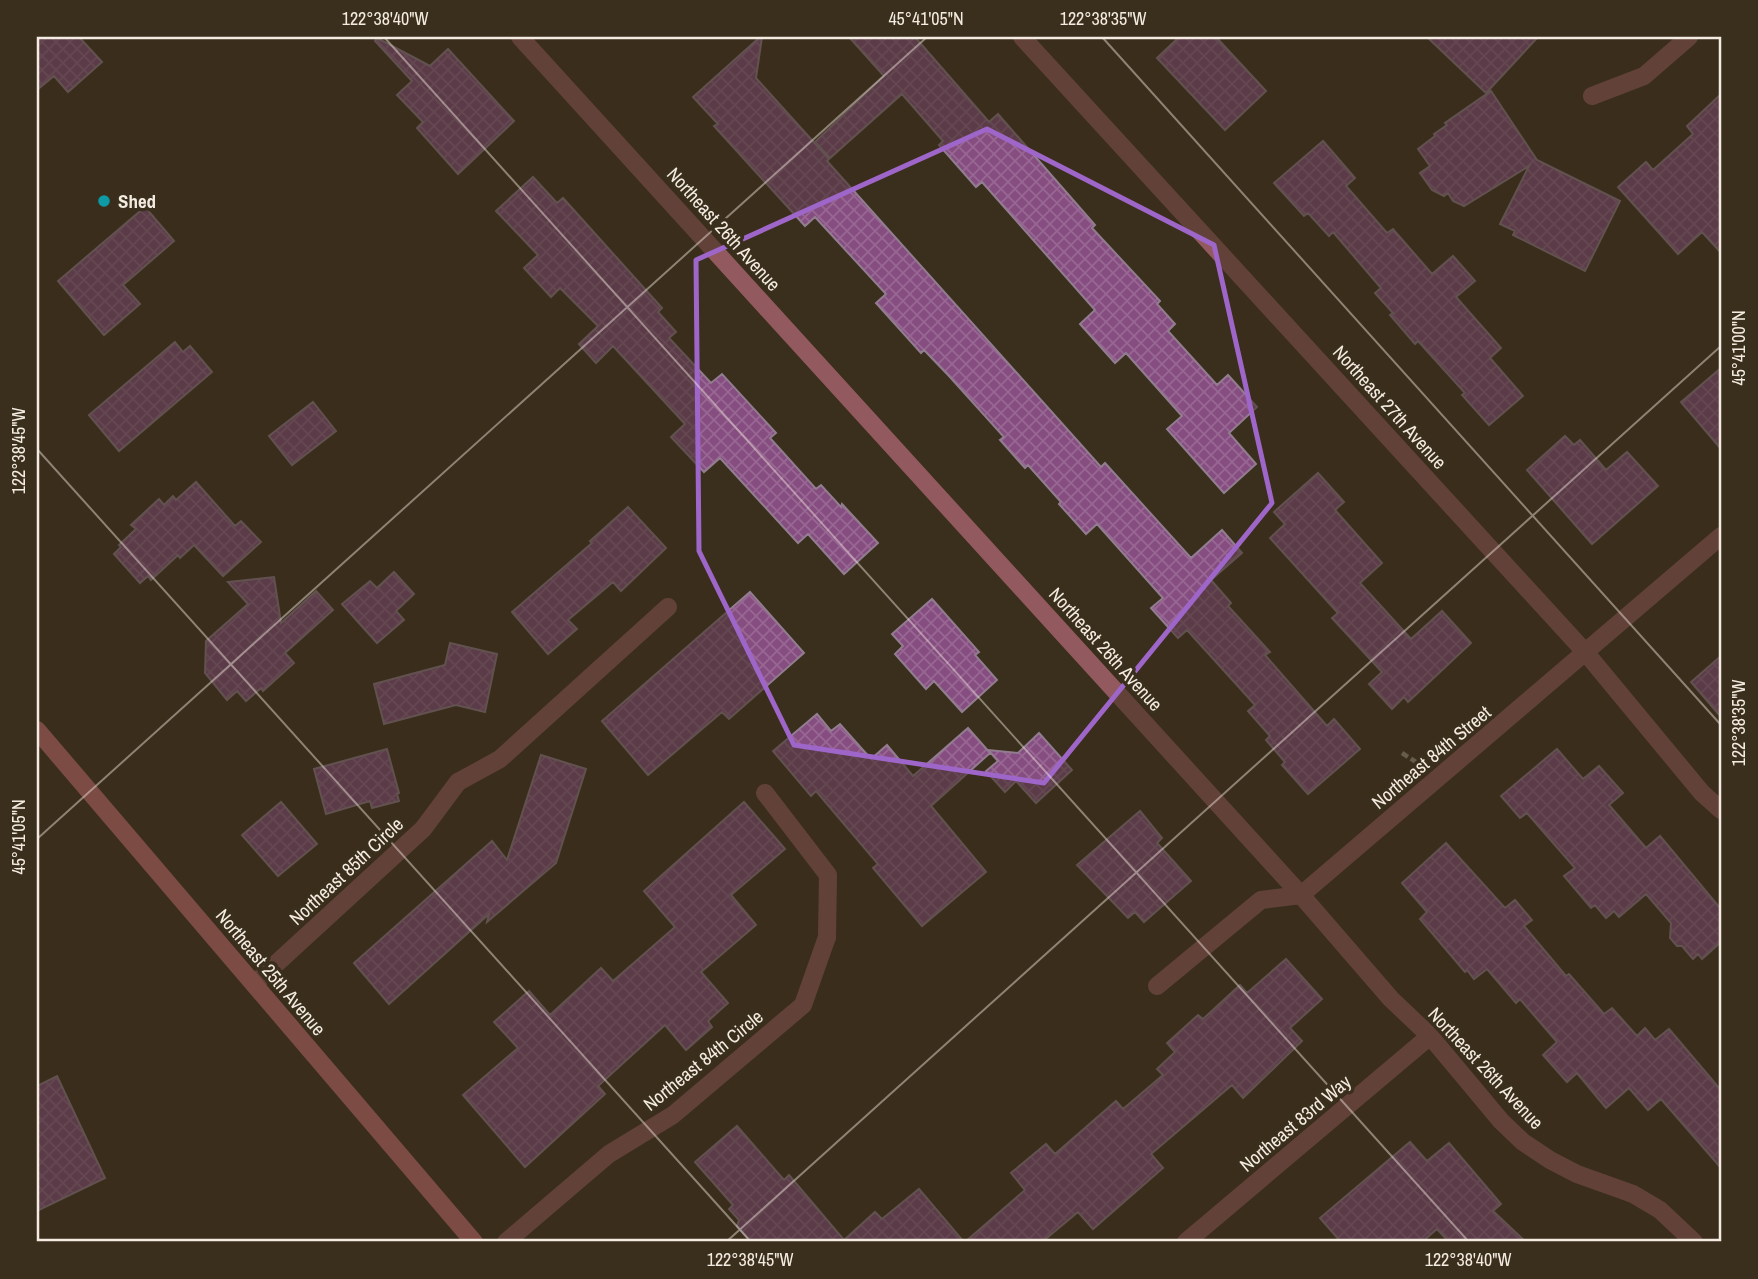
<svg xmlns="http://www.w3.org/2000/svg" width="1758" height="1279" viewBox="0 0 1758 1279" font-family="'Archivo Narrow',sans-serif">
  <defs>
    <pattern id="building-cross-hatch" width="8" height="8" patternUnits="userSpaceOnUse" patternTransform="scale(1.75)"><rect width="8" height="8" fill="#864d81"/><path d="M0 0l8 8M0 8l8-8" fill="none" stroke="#986793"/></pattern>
  </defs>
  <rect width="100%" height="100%" fill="#3a2e1c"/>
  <path fill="url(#building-cross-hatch)" stroke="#917d8f" stroke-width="2" d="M 37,37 L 79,37 L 102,62 L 68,92 L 54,76 L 37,90 Z
    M 760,37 L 762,37 L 756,78 L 829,159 L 827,161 L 1101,467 L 1105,463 L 1191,558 L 1222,530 L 1242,553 L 1211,580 L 1231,603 L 1228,606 L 1270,652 L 1265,655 L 1327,726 L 1334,719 L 1360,749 L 1308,794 L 1282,765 L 1285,762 L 1266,740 L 1270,736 L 1248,711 L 1255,705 L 1187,630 L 1178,638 L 1151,608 L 1163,598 L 1097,524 L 1086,534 L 1059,504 L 1061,502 L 1028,465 L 1025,468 L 1000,440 L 1004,437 L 949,376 L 924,350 L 921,353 L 876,303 L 886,294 L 815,217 L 805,226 L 714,126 L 718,124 L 693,97 Z
    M 849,37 L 915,37 L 989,122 L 998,114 L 1046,169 L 1095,225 L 1092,228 L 1160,301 L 1157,304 L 1175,324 L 1168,331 L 1217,385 L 1228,375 L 1257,407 L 1229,433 L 1256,464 L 1224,493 L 1167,429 L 1182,416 L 1126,353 L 1115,363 L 1080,324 L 1095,310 L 982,182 L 976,187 L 939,145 L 943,141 L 902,94 L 830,158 L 815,142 L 884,76 Z
    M 1179,37 L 1216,37 L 1266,91 L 1225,130 L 1157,58 Z
    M 1427,37 L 1538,37 L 1486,93 Z
    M 377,38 L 430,66 L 448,49 L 514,121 L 458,174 L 417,128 L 423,122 L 397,95 L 412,81 L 375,41 Z
    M 1491,91 L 1537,160 L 1620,201 L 1585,271 L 1513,235 L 1515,231 L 1500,224 L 1529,166 L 1464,206 L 1453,201 L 1448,193 L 1444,196 L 1432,190 L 1420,173 L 1430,166 L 1418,149 L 1435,136 L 1434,134 L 1447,125 L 1445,123 Z
    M 1721,94 L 1721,253 L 1702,232 L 1678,254 L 1618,187 L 1646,162 L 1653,170 L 1693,134 L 1687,126 Z
    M 1323,141 L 1355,178 L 1346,186 L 1387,233 L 1393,229 L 1432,274 L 1453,256 L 1475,281 L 1456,297 L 1501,348 L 1490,358 L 1523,396 L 1489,425 L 1462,395 L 1465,393 L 1418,341 L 1415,344 L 1390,315 L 1393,313 L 1375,293 L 1381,288 L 1333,232 L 1329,236 L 1308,213 L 1304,216 L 1274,183 Z
    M 533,177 L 557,203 L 563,198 L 662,308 L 658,312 L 676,332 L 669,338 L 711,383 L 722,374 L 776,433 L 770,438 L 816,489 L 821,485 L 841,507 L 842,504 L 878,543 L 844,574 L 808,534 L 798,543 L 720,458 L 704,472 L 671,437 L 685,424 L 613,346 L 596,363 L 579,344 L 598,326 L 560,288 L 551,297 L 524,268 L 538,255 L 496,211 Z
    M 145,207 L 174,241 L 123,285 L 140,304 L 104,335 L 58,281 Z
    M 175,342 L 183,352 L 190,346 L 212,372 L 119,451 L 89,415 Z
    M 1721,368 L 1721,449 L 1681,402 Z
    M 313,402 L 336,431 L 292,465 L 269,436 Z
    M 1565,436 L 1574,445 L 1580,440 L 1606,470 L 1627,452 L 1658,486 L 1592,544 L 1527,470 Z
    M 1318,473 L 1344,502 L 1335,510 L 1382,563 L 1360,583 L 1411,639 L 1442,611 L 1471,643 L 1408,702 L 1404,697 L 1392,709 L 1369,684 L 1382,672 L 1332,618 L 1338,613 L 1270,538 L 1285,524 L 1274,512 Z
    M 196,482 L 235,526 L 241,521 L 261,542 L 223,576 L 194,545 L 180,558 L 178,555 L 151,580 L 148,576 L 140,583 L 114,554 L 121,547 L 119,545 L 136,529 L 131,525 L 159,499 L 164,505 L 173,496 L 176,500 Z
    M 628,507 L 666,548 L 621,591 L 613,582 L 568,620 L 577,629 L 548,654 L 512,612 L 592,543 L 590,541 Z
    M 394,572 L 414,594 L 396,611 L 404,620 L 377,643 L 342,604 L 370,581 L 377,588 Z
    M 274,577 L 281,623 L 316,591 L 333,610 L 285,653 L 294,663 L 263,691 L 261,688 L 246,701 L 237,691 L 227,700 L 205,673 L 206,641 L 248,604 L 228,582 Z
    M 750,592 L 804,653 L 729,719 L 722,712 L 648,775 L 602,721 Z
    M 932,599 L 979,652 L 975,655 L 997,680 L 962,712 L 934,681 L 926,689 L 895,654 L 903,646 L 892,634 Z
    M 450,643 L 497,654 L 485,712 L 456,705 L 384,724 L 374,684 L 445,665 Z
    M 1721,656 L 1721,717 L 1691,682 Z
    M 817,714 L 831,731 L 840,724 L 871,759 L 887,745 L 913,776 L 968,728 L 990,753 L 931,806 L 986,872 L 922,926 L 873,868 L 878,864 L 816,791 L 811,796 L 773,751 Z
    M 1039,733 L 1072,770 L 1036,803 L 1016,781 L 1005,792 L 986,771 L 998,761 L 988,750 L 1018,753 Z
    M 387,749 L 399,793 L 397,794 L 399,801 L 372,808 L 370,801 L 326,814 L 314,769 Z
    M 1557,749 L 1583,779 L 1599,766 L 1623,793 L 1609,805 L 1646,848 L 1660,836 L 1721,909 L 1721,942 L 1702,959 L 1698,954 L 1693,959 L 1682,946 L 1677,946 L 1670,938 L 1671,923 L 1646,894 L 1619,917 L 1614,911 L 1606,918 L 1595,905 L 1591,908 L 1564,876 L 1575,868 L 1527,813 L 1520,818 L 1501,796 Z
    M 541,755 L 586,769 L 556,863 L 487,922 L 489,914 L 389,1004 L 354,963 L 492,841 L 507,860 Z
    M 281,802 L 317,844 L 278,876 L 242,835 Z
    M 744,802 L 785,849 L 731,895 L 756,925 L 701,972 L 728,1003 L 708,1021 L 712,1027 L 686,1050 L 665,1025 L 598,1086 L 605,1094 L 525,1167 L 463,1095 L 518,1048 L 494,1022 L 529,991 L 550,1015 L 601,968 L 613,981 L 675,927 L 644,891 Z
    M 1140,811 L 1162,838 L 1157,843 L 1191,881 L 1144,922 L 1135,912 L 1128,918 L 1077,865 Z
    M 1446,843 L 1505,908 L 1515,900 L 1532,920 L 1524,926 L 1566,976 L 1569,974 L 1604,1014 L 1612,1008 L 1637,1036 L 1645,1028 L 1655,1040 L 1669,1029 L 1721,1090 L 1721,1168 L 1661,1099 L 1648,1110 L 1629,1088 L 1606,1108 L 1577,1073 L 1567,1082 L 1543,1055 L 1557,1042 L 1520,999 L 1516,1003 L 1487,969 L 1474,979 L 1467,970 L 1465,972 L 1420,919 L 1427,912 L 1402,883 Z
    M 1286,959 L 1322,999 L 1290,1028 L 1302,1041 L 1243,1098 L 1232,1085 L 1151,1154 L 1163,1168 L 1093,1229 L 1078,1212 L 1042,1242 L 965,1242 L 1025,1190 L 1011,1173 L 1046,1144 L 1055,1154 L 1116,1101 L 1123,1109 L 1163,1075 L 1157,1069 L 1175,1052 L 1167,1043 L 1198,1015 L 1203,1019 L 1240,985 L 1247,993 Z
    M 57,1076 L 105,1178 L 37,1211 L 37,1086 Z
    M 737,1126 L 784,1180 L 789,1175 L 844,1240 L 875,1212 L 882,1219 L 919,1189 L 964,1242 L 751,1242 L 737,1226 L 739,1220 L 729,1209 L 733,1205 L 695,1162 Z
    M 1410,1142 L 1427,1161 L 1449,1143 L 1501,1204 L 1493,1211 L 1526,1242 L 1449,1242 L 1437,1229 L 1422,1242 L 1341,1242 L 1320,1218 Z"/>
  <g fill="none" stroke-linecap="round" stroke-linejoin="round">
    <path stroke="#9e9485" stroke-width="4.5" stroke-dasharray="7 3.5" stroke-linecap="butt" d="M 1402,753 L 1419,764"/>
    <path stroke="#925a5e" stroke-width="18" d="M 458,782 L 500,759 L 668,607
      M 765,793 L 828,875 L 827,937"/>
    <path stroke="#925a5e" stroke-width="18" d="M 520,37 L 1301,895 L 1391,999 L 1430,1036 L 1501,1121 L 1523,1142 L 1550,1160 L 1577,1174 L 1633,1194 L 1660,1210 L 1694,1242
      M 1022,37 L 1586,653 L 1702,793 L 1721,810
      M 1592,96 L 1644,76 L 1689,37
      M 254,984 L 423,829 L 458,782
      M 1157,986 L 1261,900 L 1301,895 L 1721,536
      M 506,1242 L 609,1154 L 673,1115 L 803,1005 L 827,937
      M 1186,1242 L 1430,1036"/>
    <path stroke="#c97077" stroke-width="18" d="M 37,730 L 474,1242"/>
  </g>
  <path d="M0 0H1758V1279H0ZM 987,129 L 1214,245 L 1272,503 L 1044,783 L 794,745 L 699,551 L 696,260 Z" fill="#3a2e1c" fill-opacity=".55" fill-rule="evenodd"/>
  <path fill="none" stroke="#9f66c9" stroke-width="5" stroke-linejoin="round" d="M 987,129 L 1214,245 L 1272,503 L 1044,783 L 794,745 L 699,551 L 696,260 Z"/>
  <path fill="none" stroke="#f4ece1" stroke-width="2" stroke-opacity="0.45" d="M 384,37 L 1469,1242M 1102,37 L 1721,725M 37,449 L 751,1242M 37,839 L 927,37M 726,1242 L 1721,346"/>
  <circle fill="#0f9aa8" stroke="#3a2e1c" stroke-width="2.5" cx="104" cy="201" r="7"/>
  <g text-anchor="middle" stroke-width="7" stroke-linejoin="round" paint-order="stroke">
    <g font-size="19" font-weight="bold" fill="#f4ece1" stroke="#3a2e1c" text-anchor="start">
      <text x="118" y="208">Shed</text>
    </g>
    <g font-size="19" fill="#f4ece1" stroke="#3a2e1c">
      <text transform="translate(724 229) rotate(48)" y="7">Northeast 26th Avenue</text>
      <text transform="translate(1390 407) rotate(48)" y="7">Northeast 27th Avenue</text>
      <text transform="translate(1106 649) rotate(48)" y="7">Northeast 26th Avenue</text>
      <text transform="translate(1431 757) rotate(-40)" y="7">Northeast 84th Street</text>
      <text transform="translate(346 871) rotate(-43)" y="7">Northeast 85th Circle</text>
      <text transform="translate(271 972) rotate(50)" y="7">Northeast 25th Avenue</text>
      <text transform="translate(703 1060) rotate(-39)" y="7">Northeast 84th Circle</text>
      <text transform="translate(1486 1068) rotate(47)" y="7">Northeast 26th Avenue</text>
      <text transform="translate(1295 1123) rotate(-40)" y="7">Northeast 83rd Way</text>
    </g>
  </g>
  <rect width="1758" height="1279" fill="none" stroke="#3a2e1c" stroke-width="77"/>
  <rect x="38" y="38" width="1682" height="1202" fill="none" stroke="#f4ece1" stroke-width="2.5"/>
  <g font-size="18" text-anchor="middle" fill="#f4ece1">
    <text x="385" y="25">122°38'40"W</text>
    <text x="926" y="25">45°41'05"N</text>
    <text x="1103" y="25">122°38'35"W</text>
    <text transform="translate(1739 348) rotate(-90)" y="6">45°41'00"N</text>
    <text transform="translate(19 451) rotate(-90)" y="6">122°38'45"W</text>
    <text transform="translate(1739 723) rotate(-90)" y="6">122°38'35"W</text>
    <text transform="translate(19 837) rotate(-90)" y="6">45°41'05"N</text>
    <text x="750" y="1266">122°38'45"W</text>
    <text x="1468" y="1266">122°38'40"W</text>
  </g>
</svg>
